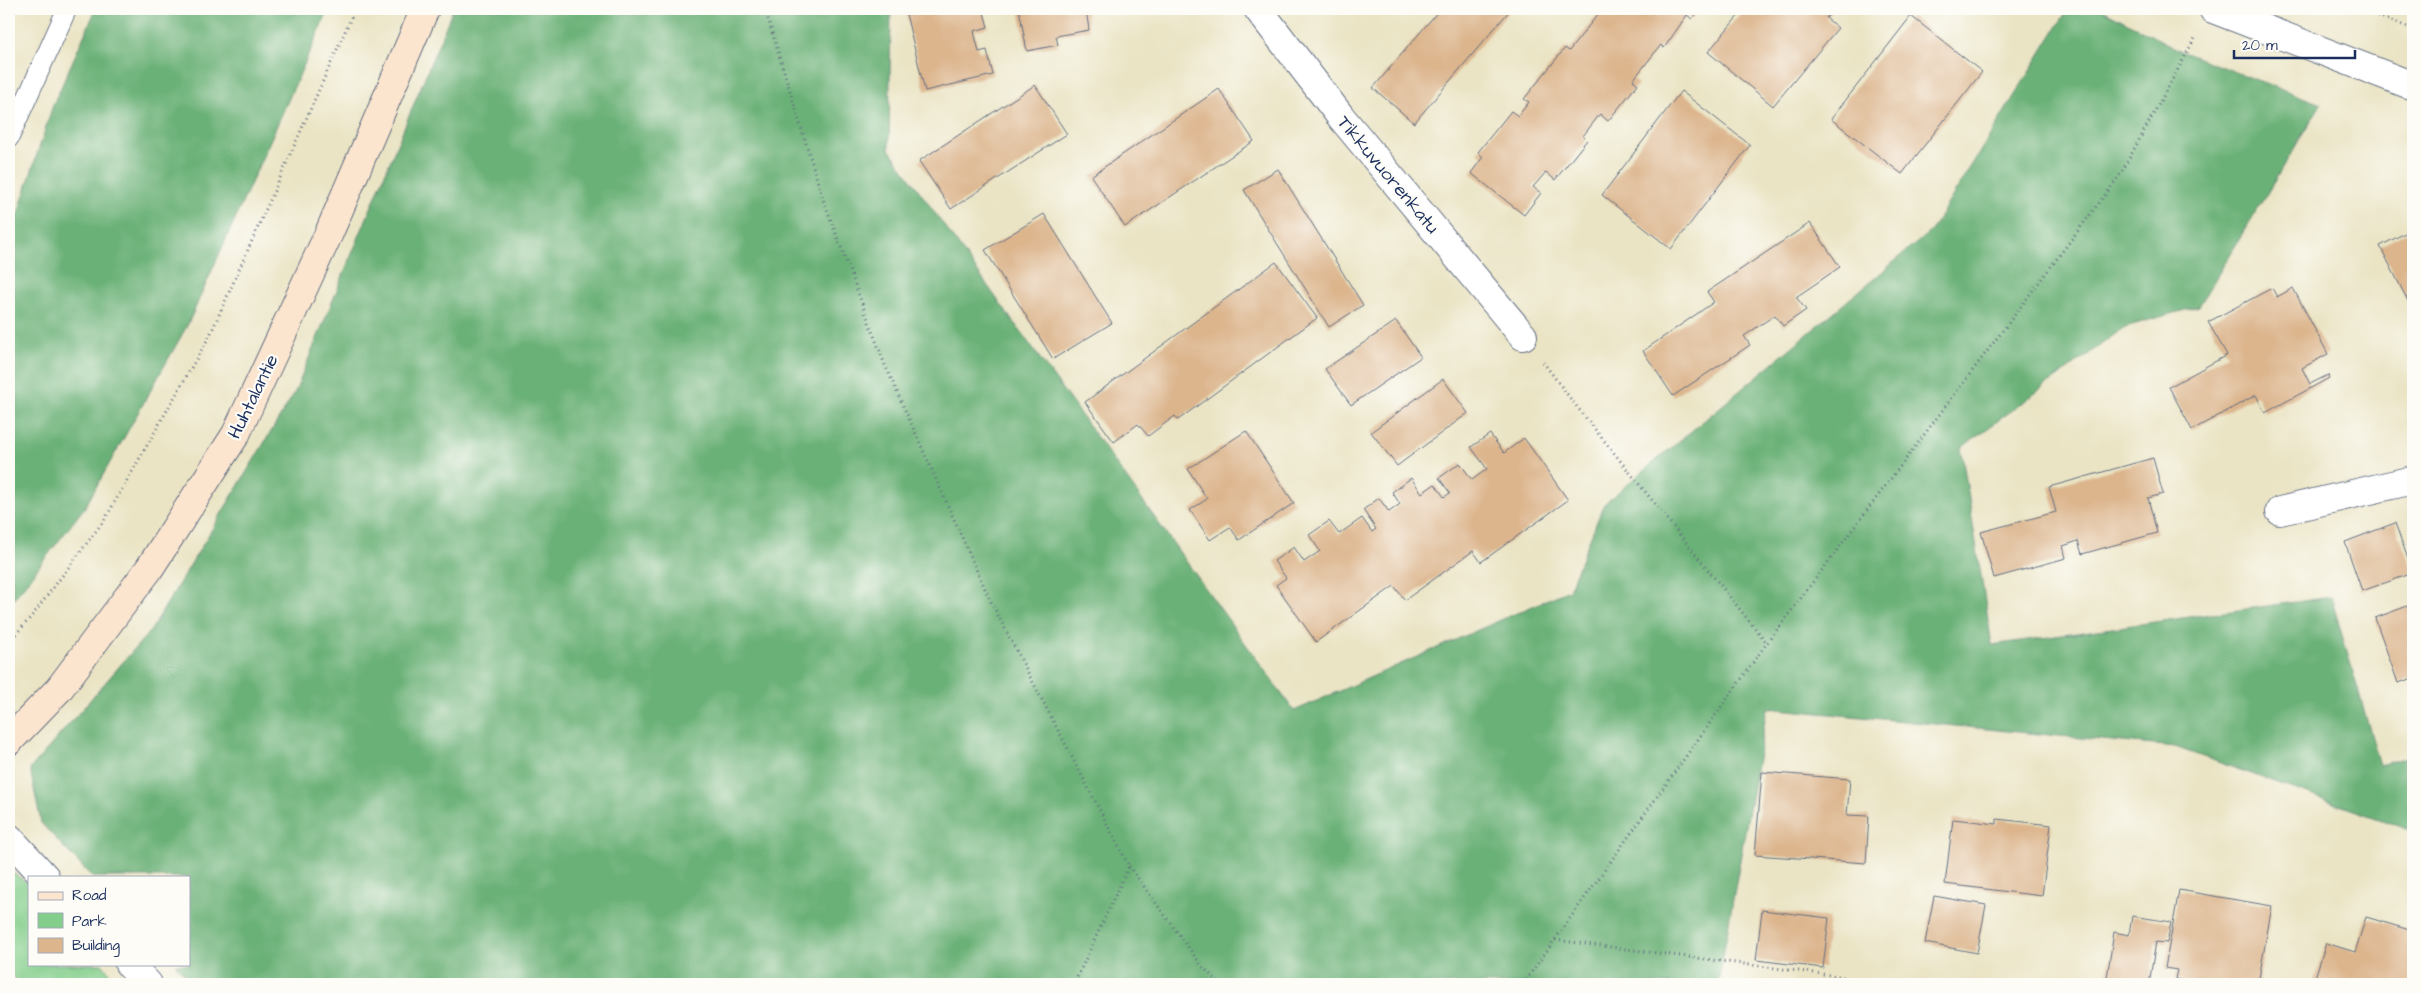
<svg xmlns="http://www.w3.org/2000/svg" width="2422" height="993" viewBox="0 0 2422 993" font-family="'Architects Daughter',sans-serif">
  <rect width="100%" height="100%" fill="#fdfcf7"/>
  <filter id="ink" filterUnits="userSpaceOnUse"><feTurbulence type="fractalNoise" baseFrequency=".02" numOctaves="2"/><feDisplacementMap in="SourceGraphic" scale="10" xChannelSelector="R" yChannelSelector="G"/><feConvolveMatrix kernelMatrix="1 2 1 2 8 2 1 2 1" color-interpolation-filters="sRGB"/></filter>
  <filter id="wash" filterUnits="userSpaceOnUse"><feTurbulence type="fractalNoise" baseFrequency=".0096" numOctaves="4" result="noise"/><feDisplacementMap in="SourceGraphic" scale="20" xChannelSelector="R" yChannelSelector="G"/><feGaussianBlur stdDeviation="1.12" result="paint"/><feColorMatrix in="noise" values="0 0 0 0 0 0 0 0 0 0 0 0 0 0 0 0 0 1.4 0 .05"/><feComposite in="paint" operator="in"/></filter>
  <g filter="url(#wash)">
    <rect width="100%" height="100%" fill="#eae4c4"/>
    <path fill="#83ce8b" stroke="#4f7e74" d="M 9,870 L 29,884 L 29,964 L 102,964 L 119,984 L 20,984 L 9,971 Z"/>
    <path fill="#6ab177" stroke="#42706a" d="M 96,9 L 329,9 L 188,324 L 85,507 L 9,605 L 9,241 L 53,105 Z
      M 453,9 L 891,9 L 889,149 L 1294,711 L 1569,590 L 1604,504 L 1931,231 L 2068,9 L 2101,9 L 2185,53 L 2321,104 L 2199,306 L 2125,327 L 1961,448 L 1992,645 L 2331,597 L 2380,765 L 2413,755 L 2413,831 L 2175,747 L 1767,708 L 1718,984 L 194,984 L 175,964 L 189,964 L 189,877 L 92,877 L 41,823 L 30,769 L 151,630 L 295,392 Z"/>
    <g id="blocks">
      <path fill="#dcb58d" d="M 928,9 L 983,9 L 988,27 L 974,31 L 979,52 L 987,50 L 993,75 L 925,91 L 906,14 Z
        M 1019,9 L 1086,9 L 1089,30 L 1056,36 L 1058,45 L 1027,51 Z
        M 1440,9 L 1511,9 L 1414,123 L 1373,88 Z
        M 1602,9 L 1701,9 L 1692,19 L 1687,15 L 1664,48 L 1661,45 L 1633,80 L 1638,84 L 1608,121 L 1600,114 L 1583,136 L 1587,140 L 1555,180 L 1546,172 L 1533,187 L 1541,193 L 1524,215 L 1471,173 L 1483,157 L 1478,152 L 1511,111 L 1518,116 L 1529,102 L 1524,99 L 1565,48 L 1569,51 Z
        M 1744,9 L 1833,9 L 1826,18 L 1838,28 L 1773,106 L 1708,52 Z
        M 1911,16 L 1982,72 L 1902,174 L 1831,119 Z
        M 1035,85 L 1067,134 L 951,209 L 919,161 Z
        M 1219,89 L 1254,141 L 1125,227 L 1091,176 Z
        M 1681,91 L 1750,145 L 1671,249 L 1602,195 Z
        M 1278,169 L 1363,305 L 1329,327 L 1244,190 Z
        M 1044,214 L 1112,323 L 1053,359 L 985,250 Z
        M 1810,223 L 1840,267 L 1796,297 L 1806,310 L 1783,326 L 1775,315 L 1744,336 L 1750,345 L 1673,396 L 1643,351 L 1714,302 L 1707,292 Z
        M 2413,229 L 2413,311 L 2380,246 Z
        M 1276,262 L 1317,318 L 1178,420 L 1175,416 L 1148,436 L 1138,424 L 1114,442 L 1085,402 Z
        M 2272,288 L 2277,297 L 2293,288 L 2328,354 L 2302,368 L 2310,384 L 2328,375 L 2329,378 L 2265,413 L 2256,395 L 2192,430 L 2169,387 L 2227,355 L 2208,322 Z
        M 1396,321 L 1421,357 L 1351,405 L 1325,369 Z
        M 1443,379 L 1468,413 L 1397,466 L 1371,432 Z
        M 1246,431 L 1294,503 L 1239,540 L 1230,527 L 1210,540 L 1190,510 L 1207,499 L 1188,469 Z
        M 1490,434 L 1504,453 L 1524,438 L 1568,500 L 1481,562 L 1473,551 L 1405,600 L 1394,586 L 1316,642 L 1276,585 L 1286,578 L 1274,561 L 1294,547 L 1304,562 L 1320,551 L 1309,535 L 1329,521 L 1339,534 L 1362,518 L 1372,532 L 1376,529 L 1363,510 L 1379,498 L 1389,512 L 1400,504 L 1392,492 L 1411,478 L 1422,493 L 1435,484 L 1444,497 L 1450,493 L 1439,478 L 1460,463 L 1472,480 L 1487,469 L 1471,447 Z
        M 2153,458 L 2163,494 L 2148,498 L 2157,533 L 2082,554 L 2078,541 L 2063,546 L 2066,558 L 1994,578 L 1981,532 L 2056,512 L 2049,487 Z
        M 2395,523 L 2413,573 L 2362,591 L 2345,542 Z
        M 2413,604 L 2413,678 L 2398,683 L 2375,618 Z
        M 1762,772 L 1850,779 L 1847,815 L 1869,816 L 1866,863 L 1755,855 Z
        M 1953,819 L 1997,824 L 1997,819 L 2051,825 L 2042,896 L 1945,884 Z
        M 2179,890 L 2272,906 L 2258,984 L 2221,981 L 2220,984 L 2195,984 L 2175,979 L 2177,970 L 2165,968 Z
        M 1934,896 L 1986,905 L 1977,953 L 1925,943 Z
        M 1762,910 L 1829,918 L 1823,968 L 1756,960 Z
        M 2132,916 L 2171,922 L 2167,943 L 2156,942 L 2149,984 L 2106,984 L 2114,932 L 2129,935 Z
        M 2366,917 L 2413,931 L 2413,984 L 2313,984 L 2326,943 L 2355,952 Z"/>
    </g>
  </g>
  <g filter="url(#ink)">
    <use href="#blocks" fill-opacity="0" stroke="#636e82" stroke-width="1"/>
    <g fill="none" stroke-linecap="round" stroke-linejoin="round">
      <g stroke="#636e82" stroke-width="21">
        <path id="service" d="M 9,138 L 67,9"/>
      </g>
      <g stroke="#636e82" stroke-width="30">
        <path id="minor" d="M 1258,9 L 1341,117 L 1523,336
          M 2213,9 L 2413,86
          M 2280,511 L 2413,480"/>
      </g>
      <g stroke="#636e82" stroke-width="30">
        <path id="tertiary" d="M 9,838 L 45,877
          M 129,964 L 148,984"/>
      </g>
      <g stroke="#636e82" stroke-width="30">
        <path id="secondary" d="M 9,741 L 59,689 L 149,569 L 236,434 L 329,233 L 425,9"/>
      </g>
      <path stroke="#636e82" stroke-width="3" stroke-dasharray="1 4" stroke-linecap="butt" d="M 765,9 L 823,199 L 885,365 L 990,600 L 1129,866 L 1074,984
        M 2359,9 L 2413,29
        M 1543,362 L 1573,402 L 1767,643
        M 9,642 L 32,616 L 105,519 L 210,335 L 355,9
        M 1129,866 L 1201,965 L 1220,984
        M 1555,940 L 1838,976 L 1872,984
        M 1523,984 L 1767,643 L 2120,175 L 2195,38"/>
      <use href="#service" stroke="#fff" stroke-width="19"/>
      <use href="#minor" stroke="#fff" stroke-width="28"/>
      <use href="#tertiary" stroke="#fff" stroke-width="28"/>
      <use href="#secondary" stroke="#fbe5cf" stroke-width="28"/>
    </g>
  </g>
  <g text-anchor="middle" stroke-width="4.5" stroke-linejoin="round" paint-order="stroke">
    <g font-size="19" fill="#1b2f5e" stroke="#fdfcf7">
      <text transform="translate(1389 174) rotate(50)" y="7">Tikkuvuorenkatu</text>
      <text transform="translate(252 396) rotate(-64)" y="7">Huhtalantie</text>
    </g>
  </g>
  <rect width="2422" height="993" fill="none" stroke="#fdfcf7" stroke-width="30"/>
  <rect x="28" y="876" width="162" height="90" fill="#fdfcf7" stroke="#a3aaba"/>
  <rect x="38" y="892" width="25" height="8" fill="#fbe5cf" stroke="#a3aaba"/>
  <text x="72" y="900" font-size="15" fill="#1b2f5e">Road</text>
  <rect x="38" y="913" width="25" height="15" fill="#83ce8b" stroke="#a3aaba"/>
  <text x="72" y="926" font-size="15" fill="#1b2f5e">Park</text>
  <rect x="38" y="938" width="25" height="15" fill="#dcb58d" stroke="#a3aaba"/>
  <text x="72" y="950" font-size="15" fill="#1b2f5e">Building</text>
  <path d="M2234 50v8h121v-8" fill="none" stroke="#1b2f5e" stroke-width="2.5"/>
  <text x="2242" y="50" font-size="15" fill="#1b2f5e" stroke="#fdfcf7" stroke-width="4" paint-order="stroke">20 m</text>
</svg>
